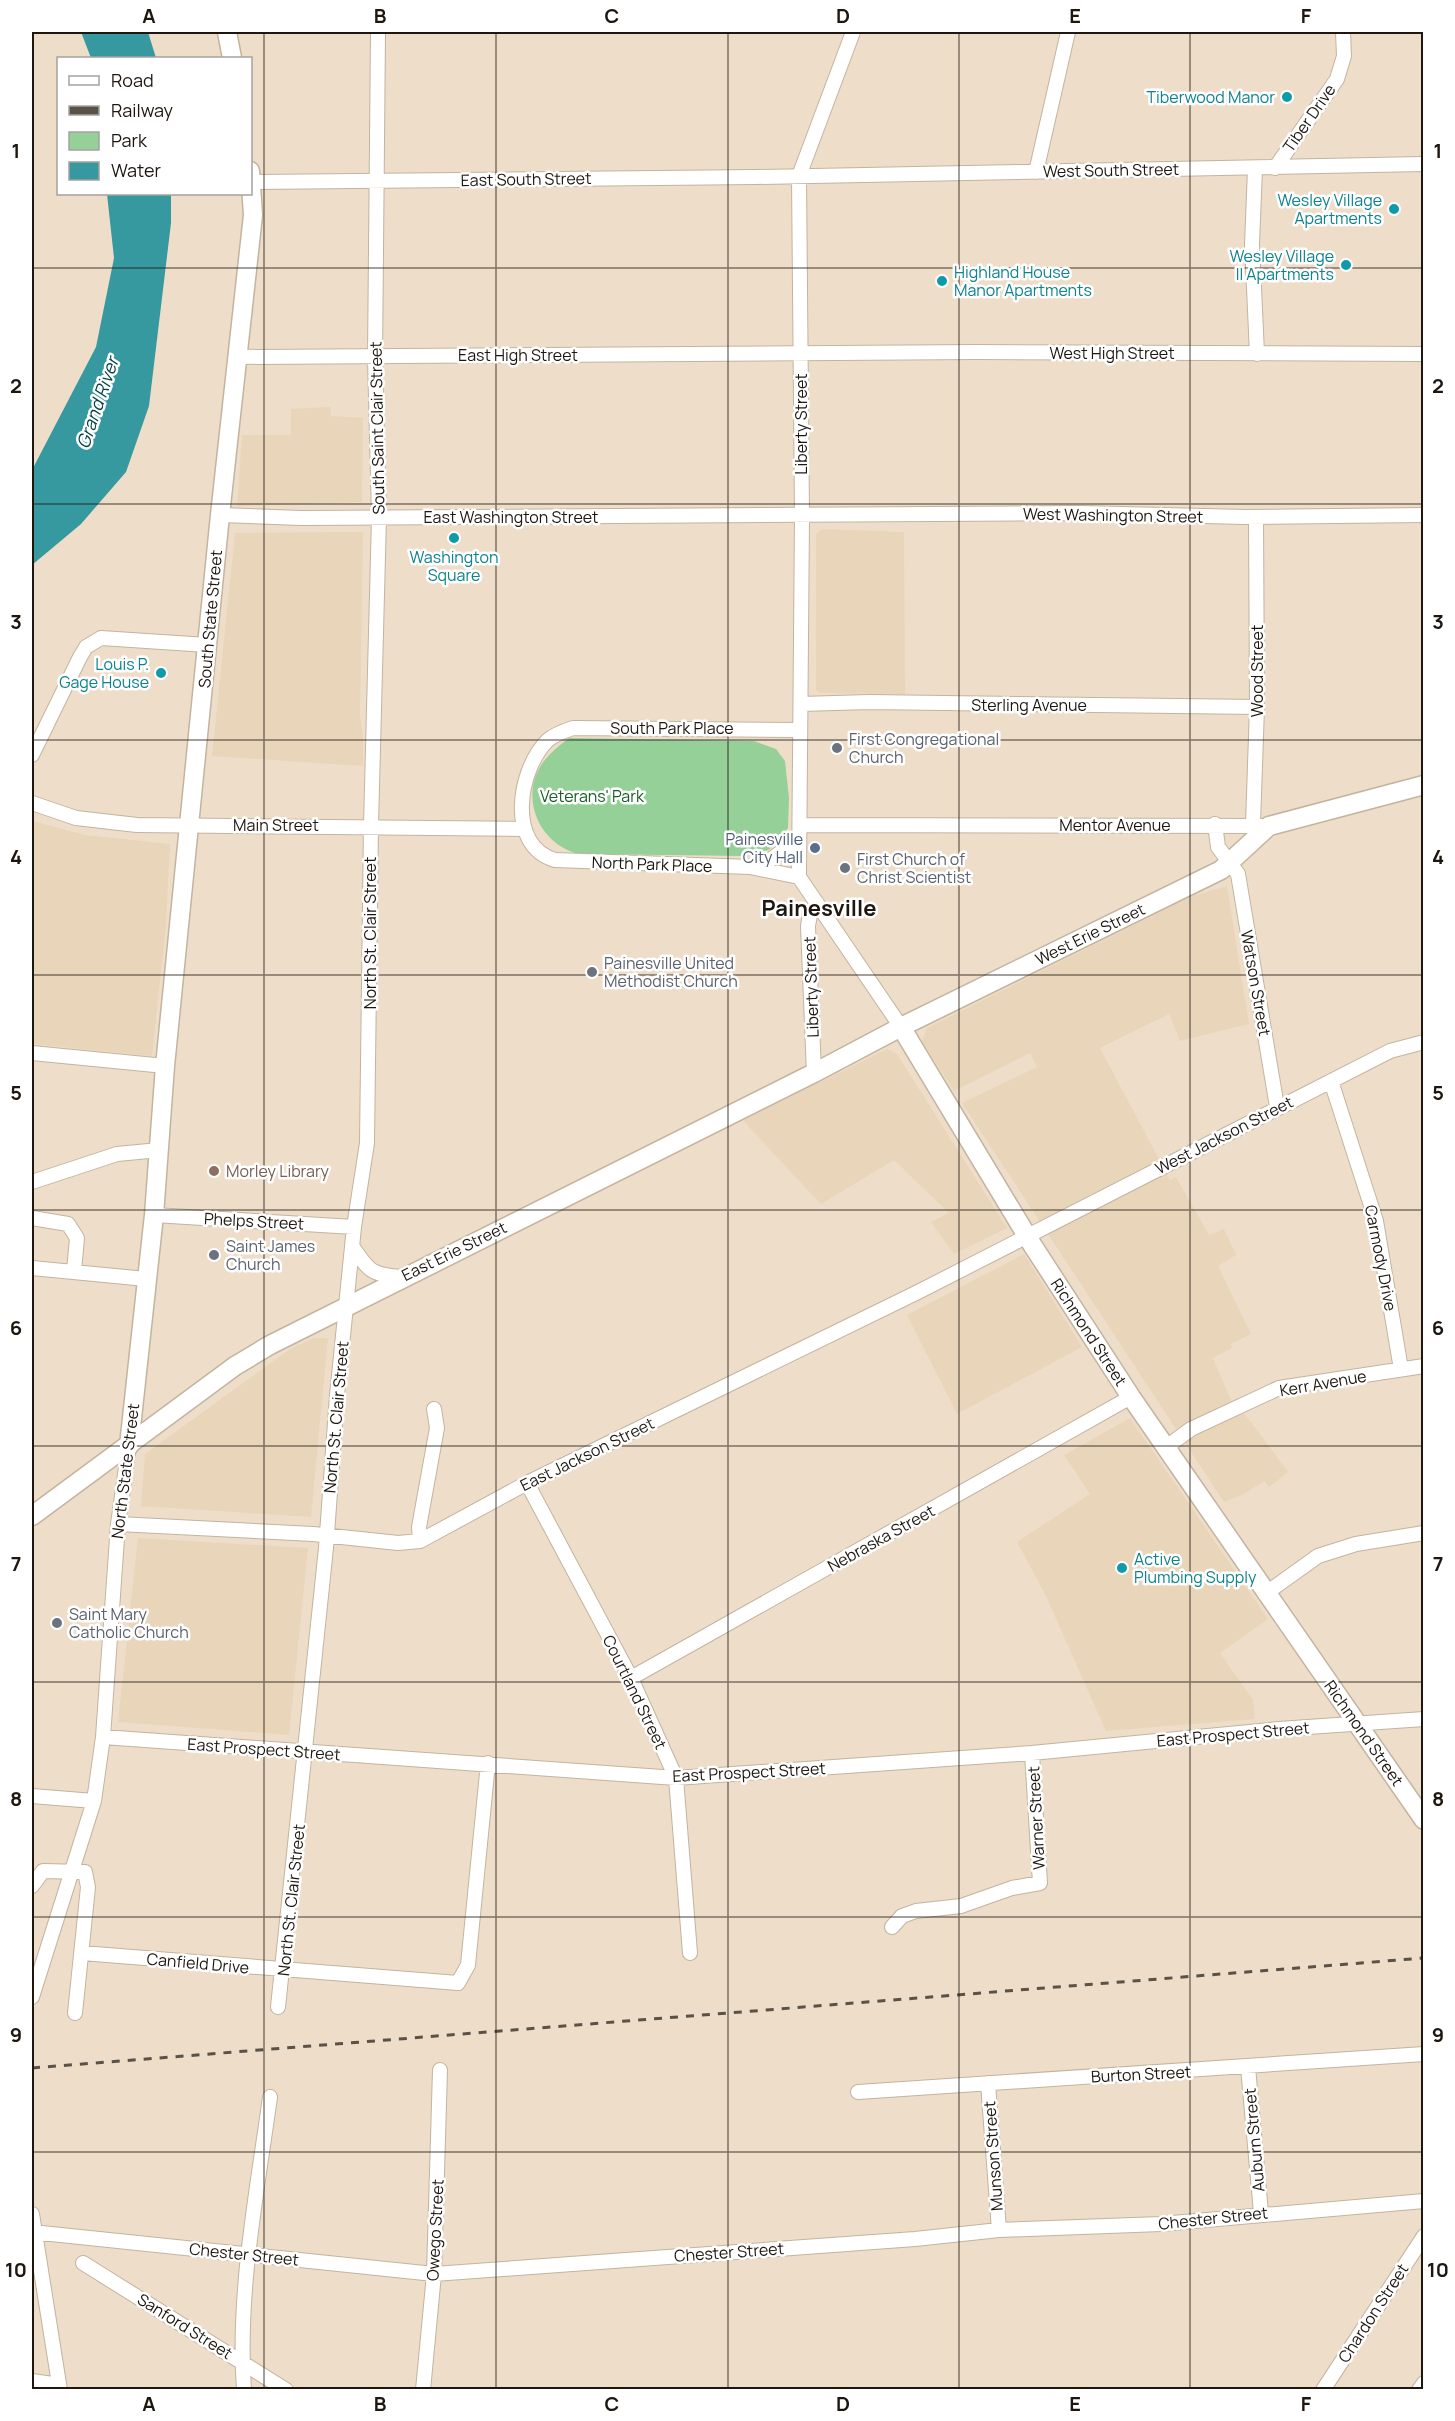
<svg xmlns="http://www.w3.org/2000/svg" width="1455" height="2421" viewBox="0 0 1455 2421" font-family="Manrope,sans-serif">
  <rect width="100%" height="100%" fill="#eedec9"/>
  <path fill="#e9d5b9" d="M 330,407 L 331,416 L 363,418 L 362,502 L 237,506 L 242,435 L 291,435 L 291,409 Z
    M 822,529 L 904,532 L 905,694 L 820,693 L 816,690 L 816,534 Z
    M 363,532 L 360,715 L 363,737 L 363,766 L 212,756 L 235,533 Z
    M 32,821 L 85,835 L 170,844 L 166,925 L 152,1056 L 32,1044 L 32,871 L 34,843 Z
    M 1227,886 L 1249,1024 L 1180,1041 L 1169,1014 L 1100,1048 L 1170,1180 L 1176,1177 L 1209,1235 L 1224,1229 L 1236,1255 L 1218,1266 L 1251,1334 L 1231,1344 L 1232,1348 L 1213,1358 L 1230,1398 L 1251,1422 L 1288,1472 L 1269,1487 L 1264,1481 L 1244,1494 L 1224,1502 L 962,1103 L 1037,1067 L 1030,1053 L 954,1091 L 922,1041 L 927,1028 L 1192,896 Z
    M 887,1049 L 897,1054 L 1007,1228 L 954,1254 L 931,1222 L 949,1213 L 894,1160 L 821,1204 L 747,1125 L 744,1120 Z
    M 1024,1254 L 1082,1347 L 957,1414 L 907,1315 Z
    M 314,1338 L 328,1338 L 311,1517 L 141,1506 L 145,1454 L 290,1349 Z
    M 1130,1418 L 1268,1619 L 1220,1653 L 1253,1700 L 1255,1719 L 1106,1731 L 1046,1596 L 1017,1542 L 1090,1494 L 1064,1455 Z
    M 138,1538 L 308,1548 L 289,1735 L 118,1722 Z"/>
  <path fill="#94d098" d="M 569,738 L 754,741 L 776,749 L 785,761 L 789,798 L 788,828 L 777,844 L 768,850 L 745,856 L 579,854 C 538,844 518,795 544,761 C 551,752 560,745 569,738 Z"/>
  <path fill="#35999f" d="M 81,32 L 148,32 L 156,58 L 91,58 Z
    M 107,194 L 171,194 L 171,223 L 149,406 L 126,472 L 81,524 L 32,565 L 32,470 L 96,347 L 114,258 Z"/>
  <g fill="none" stroke-linecap="round" stroke-linejoin="round">
    <g stroke="#c3b49f" stroke-width="16">
      <path id="minor" d="M 853,32 L 799,176 L 802,516 L 799,877 L 901,1027
        M 1275,168 L 1337,79 L 1344,56 L 1343,32
        M 1255,169 L 1252,244 L 1257,354
        M 1036,172 L 1068,32
        M 252,182 L 756,177 L 1424,164
        M 236,357 L 977,352 L 1424,354
        M 220,515 L 301,518 L 1080,513 L 1245,517 L 1424,515
        M 801,704 L 869,702 L 1257,707
        M 799,730 L 573,728 C 564,731 555,734 548,740 C 518,769 506,846 555,860 L 750,867 L 799,877
        M 32,755 L 80,657 L 86,647 L 101,638 L 207,645
        M 32,803 L 76,818 L 137,825 L 524,829
        M 1215,824 L 1218,847 L 1238,874 L 1277,1107
        M 1253,824 L 1257,707 L 1256,517
        M 800,825 L 1269,826
        M 752,867 L 769,861 L 799,838
        M 32,1053 L 165,1066
        M 814,1073 L 808,926 L 810,914 L 817,903
        M 1331,1081 L 1376,1221 L 1401,1369
        M 32,1182 L 117,1154 L 159,1150
        M 154,1215 L 354,1227
        M 32,1218 L 68,1224 L 77,1238 L 74,1271
        M 352,1246 C 369,1271 371,1275 402,1277
        M 32,1268 L 146,1279
        M 1165,1448 L 1191,1429 L 1279,1388 L 1424,1366
        M 527,1483 L 631,1678 L 676,1778 L 690,1953
        M 118,1524 L 313,1534 L 398,1543 L 420,1541 L 527,1483 L 918,1292 L 1390,1051 L 1424,1042
        M 420,1541 L 419,1527 L 437,1428 L 434,1409
        M 1265,1594 L 1318,1556 L 1356,1544 L 1424,1533
        M 631,1678 L 1131,1397
        M 103,1737 L 676,1778 L 1032,1753 L 1279,1729 L 1424,1719
        M 32,1796 L 94,1801
        M 32,1886 L 43,1871 L 85,1872 L 88,1887 L 75,2013
        M 892,1927 L 902,1916 L 916,1911 L 961,1906 L 1012,1888 L 1040,1883 L 1032,1753
        M 82,1953 L 458,1983 L 468,1965 L 488,1763
        M 32,1997 L 94,1801 L 103,1737 L 118,1524 L 129,1446
        M 278,2007 L 326,1548 L 337,1395 L 354,1227 L 367,1143 L 371,825 L 379,517 L 375,358 L 378,32
        M 1248,2067 L 1261,2213
        M 988,2083 L 999,2230
        M 858,2092 L 1424,2054
        M 32,2214 L 60,2390
        M 32,2232 L 434,2274 L 915,2239 L 999,2230 L 1161,2224 L 1424,2201
        M 83,2263 L 286,2390
        M 32,2381 L 59,2385
        M 244,2390 C 237,2293 257,2192 270,2097
        M 423,2390 L 434,2274 L 440,2070
        M 1323,2390 L 1424,2236
        M 1419,2390 L 1424,2383"/>
    </g>
    <g stroke="#c3b49f" stroke-width="21">
      <path id="major" d="M 227,32 L 232,58
        M 901,1027 L 1033,1246 L 1131,1397 L 1424,1820
        M 129,1446 L 154,1215 L 165,1066 L 220,515 L 253,215 L 250,171
        M 32,1516 L 235,1366 L 270,1345 L 814,1073 L 901,1027 L 1221,870 L 1269,826 L 1424,785"/>
    </g>
    <use href="#minor" stroke="#fff" stroke-width="14"/>
    <use href="#major" stroke="#fff" stroke-width="18"/>
    <path stroke="#5b5247" stroke-width="3" stroke-dasharray="8 8" stroke-linecap="butt" d="M 32,2068 L 1424,1958"/>
  </g>
  <path fill="none" stroke="#1d1710" stroke-width="1.5" stroke-opacity="0.55" d="M 264,32 L 264,2390M 496,32 L 496,2390M 728,32 L 728,2390M 959,32 L 959,2390M 1190,32 L 1190,2390M 32,268 L 1424,268M 32,504 L 1424,504M 32,740 L 1424,740M 32,975 L 1424,975M 32,1210 L 1424,1210M 32,1446 L 1424,1446M 32,1682 L 1424,1682M 32,1917 L 1424,1917M 32,2152 L 1424,2152"/>
  <g fill="#0f9aa8" stroke="#fff" stroke-width="2">
    <circle cx="1287" cy="97" r="6"/>
    <circle cx="1394" cy="209" r="6"/>
    <circle cx="1346" cy="265" r="6"/>
    <circle cx="942" cy="281" r="6"/>
    <circle cx="454" cy="538" r="6"/>
    <circle cx="161" cy="673" r="6"/>
    <circle cx="1122" cy="1568" r="6"/>
  </g>
  <g fill="#6b7280" stroke="#fff" stroke-width="2">
    <circle cx="837" cy="748" r="6"/>
    <circle cx="845" cy="868" r="6"/>
    <circle cx="592" cy="972" r="6"/>
    <circle cx="214" cy="1255" r="6"/>
    <circle cx="57" cy="1623" r="6"/>
  </g>
  <circle fill="#5c6f8a" stroke="#fff" stroke-width="2" cx="815" cy="848" r="6"/>
  <circle fill="#8d6e63" stroke="#fff" stroke-width="2" cx="214" cy="1171" r="6"/>
  <g text-anchor="middle" stroke-width="5" stroke-linejoin="round" paint-order="stroke">
    <g font-size="16" fill="#0d838f" stroke="#fff" text-anchor="end">
      <text x="1275" y="103">Tiberwood Manor</text>
      <text x="1382" y="206">Wesley Village<tspan x="1382" dy="18">Apartments</tspan></text>
      <text x="1334" y="262">Wesley Village<tspan x="1334" dy="18">II Apartments</tspan></text>
      <text x="954" y="278" text-anchor="start">Highland House<tspan x="954" dy="18">Manor Apartments</tspan></text>
      <text x="454" y="563" text-anchor="middle">Washington<tspan x="454" dy="18">Square</tspan></text>
      <text x="149" y="670">Louis P.<tspan x="149" dy="18">Gage House</tspan></text>
      <text x="1134" y="1565" text-anchor="start">Active<tspan x="1134" dy="18">Plumbing Supply</tspan></text>
    </g>
    <g font-size="16" fill="#1d1710" stroke="#fff">
      <text transform="translate(1309 118) rotate(-55)" y="6">Tiber Drive</text>
      <text transform="translate(1111 170) rotate(-1)" y="6">West South Street</text>
      <text transform="translate(526 179) rotate(-1)" y="6">East South Street</text>
      <text x="1112" y="359">West High Street</text>
      <text x="518" y="361">East High Street</text>
      <text transform="translate(801 424) rotate(-90)" y="6">Liberty Street</text>
      <text transform="translate(377 428) rotate(-91)" y="6">South Saint Clair Street</text>
      <text transform="translate(1113 515) rotate(1)" y="6">West Washington Street</text>
      <text x="511" y="523">East Washington Street</text>
      <text transform="translate(210 619) rotate(-85)" y="6">South State Street</text>
      <text transform="translate(1257 671) rotate(-90)" y="6">Wood Street</text>
      <text x="1029" y="711">Sterling Avenue</text>
      <text x="672" y="734">South Park Place</text>
      <text x="276" y="831">Main Street</text>
      <text x="1115" y="831">Mentor Avenue</text>
      <text transform="translate(652 864) rotate(2)" y="6">North Park Place</text>
      <text transform="translate(370 933) rotate(-90)" y="6">North St. Clair Street</text>
      <text transform="translate(1090 934) rotate(-26)" y="6">West Erie Street</text>
      <text transform="translate(1256 983) rotate(80)" y="6">Watson Street</text>
      <text transform="translate(811 987) rotate(-92)" y="6">Liberty Street</text>
      <text transform="translate(1224 1135) rotate(-27)" y="6">West Jackson Street</text>
      <text transform="translate(254 1221) rotate(3)" y="6">Phelps Street</text>
      <text transform="translate(454 1251) rotate(-26)" y="6">East Erie Street</text>
      <text transform="translate(1381 1258) rotate(79)" y="6">Carmody Drive</text>
      <text transform="translate(1089 1332) rotate(57)" y="6">Richmond Street</text>
      <text transform="translate(1323 1383) rotate(-10)" y="6">Kerr Avenue</text>
      <text transform="translate(336 1417) rotate(-85)" y="6">North St. Clair Street</text>
      <text transform="translate(587 1454) rotate(-26)" y="6">East Jackson Street</text>
      <text transform="translate(125 1471) rotate(-83)" y="6">North State Street</text>
      <text transform="translate(881 1538) rotate(-29)" y="6">Nebraska Street</text>
      <text transform="translate(635 1692) rotate(64)" y="6">Courtland Street</text>
      <text transform="translate(1364 1733) rotate(55)" y="6">Richmond Street</text>
      <text transform="translate(1233 1734) rotate(-5)" y="6">East Prospect Street</text>
      <text transform="translate(264 1749) rotate(4)" y="6">East Prospect Street</text>
      <text transform="translate(749 1772) rotate(-3)" y="6">East Prospect Street</text>
      <text transform="translate(1036 1818) rotate(-93)" y="6">Warner Street</text>
      <text transform="translate(291 1900) rotate(-84)" y="6">North St. Clair Street</text>
      <text transform="translate(198 1963) rotate(5)" y="6">Canfield Drive</text>
      <text transform="translate(1141 2074) rotate(-3)" y="6">Burton Street</text>
      <text transform="translate(1254 2140) rotate(-95)" y="6">Auburn Street</text>
      <text transform="translate(993 2156) rotate(-94)" y="6">Munson Street</text>
      <text transform="translate(1213 2218) rotate(-6)" y="6">Chester Street</text>
      <text transform="translate(435 2230) rotate(-87)" y="6">Owego Street</text>
      <text transform="translate(729 2252) rotate(-4)" y="6">Chester Street</text>
      <text transform="translate(244 2254) rotate(6)" y="6">Chester Street</text>
      <text transform="translate(1373 2313) rotate(-57)" y="6">Chardon Street</text>
      <text transform="translate(185 2326) rotate(32)" y="6">Sanford Street</text>
    </g>
    <g font-size="16" fill="#5b616d" stroke="#fff" text-anchor="start">
      <text x="849" y="745">First Congregational<tspan x="849" dy="18">Church</tspan></text>
      <text x="857" y="865">First Church of<tspan x="857" dy="18">Christ Scientist</tspan></text>
      <text x="604" y="969">Painesville United<tspan x="604" dy="18">Methodist Church</tspan></text>
      <text x="226" y="1252">Saint James<tspan x="226" dy="18">Church</tspan></text>
      <text x="69" y="1620">Saint Mary<tspan x="69" dy="18">Catholic Church</tspan></text>
    </g>
    <g font-size="16" fill="#186026" stroke="#fff">
      <text x="592" y="802">Veterans' Park</text>
    </g>
    <g font-size="16" fill="#4e5e75" stroke="#fff" text-anchor="end">
      <text x="803" y="845">Painesville<tspan x="803" dy="18">City Hall</tspan></text>
    </g>
    <g font-size="16" fill="#785e54" stroke="#fff" text-anchor="start">
      <text x="226" y="1177">Morley Library</text>
    </g>
    <g font-size="18" font-style="italic" fill="#044346" stroke="#fff">
      <text transform="translate(98 403) rotate(-71)" y="6">Grand River</text>
    </g>
    <g font-size="22" font-weight="bold" fill="#1d1710" stroke="#fff">
      <text x="819" y="916">Painesville</text>
    </g>
  </g>
  <rect width="1455" height="2421" fill="none" stroke="#ffffff" stroke-width="66"/>
  <rect x="57" y="57" width="195" height="138" fill="#ffffff" stroke="#a5a29f" stroke-width="1.5"/>
  <rect x="69" y="76" width="30" height="9" fill="#ffffff" stroke="#a5a29f" stroke-width="1.5"/>
  <text x="111" y="87" font-size="18" fill="#1d1710">Road</text>
  <rect x="69" y="106" width="30" height="9" fill="#5b5247" stroke="#a5a29f" stroke-width="1.5"/>
  <text x="111" y="117" font-size="18" fill="#1d1710">Railway</text>
  <rect x="69" y="132" width="30" height="18" fill="#94d098" stroke="#a5a29f" stroke-width="1.5"/>
  <text x="111" y="147" font-size="18" fill="#1d1710">Park</text>
  <rect x="69" y="162" width="30" height="18" fill="#35999f" stroke="#a5a29f" stroke-width="1.5"/>
  <text x="111" y="177" font-size="18" fill="#1d1710">Water</text>
  <rect x="33" y="33" width="1389" height="2355" fill="none" stroke="#1d1710" stroke-width="2"/>
  <g font-size="20" text-anchor="middle" font-weight="bold" fill="#1d1710">
    <text x="149" y="23">A</text>
    <text x="380" y="23">B</text>
    <text x="612" y="23">C</text>
    <text x="843" y="23">D</text>
    <text x="1075" y="23">E</text>
    <text x="1306" y="23">F</text>
    <text x="16" y="158">1</text>
    <text x="1438" y="158">1</text>
    <text x="16" y="393">2</text>
    <text x="1438" y="393">2</text>
    <text x="16" y="629">3</text>
    <text x="1438" y="629">3</text>
    <text x="16" y="864">4</text>
    <text x="1438" y="864">4</text>
    <text x="16" y="1100">5</text>
    <text x="1438" y="1100">5</text>
    <text x="16" y="1335">6</text>
    <text x="1438" y="1335">6</text>
    <text x="16" y="1571">7</text>
    <text x="1438" y="1571">7</text>
    <text x="16" y="1806">8</text>
    <text x="1438" y="1806">8</text>
    <text x="16" y="2042">9</text>
    <text x="1438" y="2042">9</text>
    <text x="16" y="2277">10</text>
    <text x="1438" y="2277">10</text>
    <text x="149" y="2411">A</text>
    <text x="380" y="2411">B</text>
    <text x="612" y="2411">C</text>
    <text x="843" y="2411">D</text>
    <text x="1075" y="2411">E</text>
    <text x="1306" y="2411">F</text>
  </g>
</svg>
